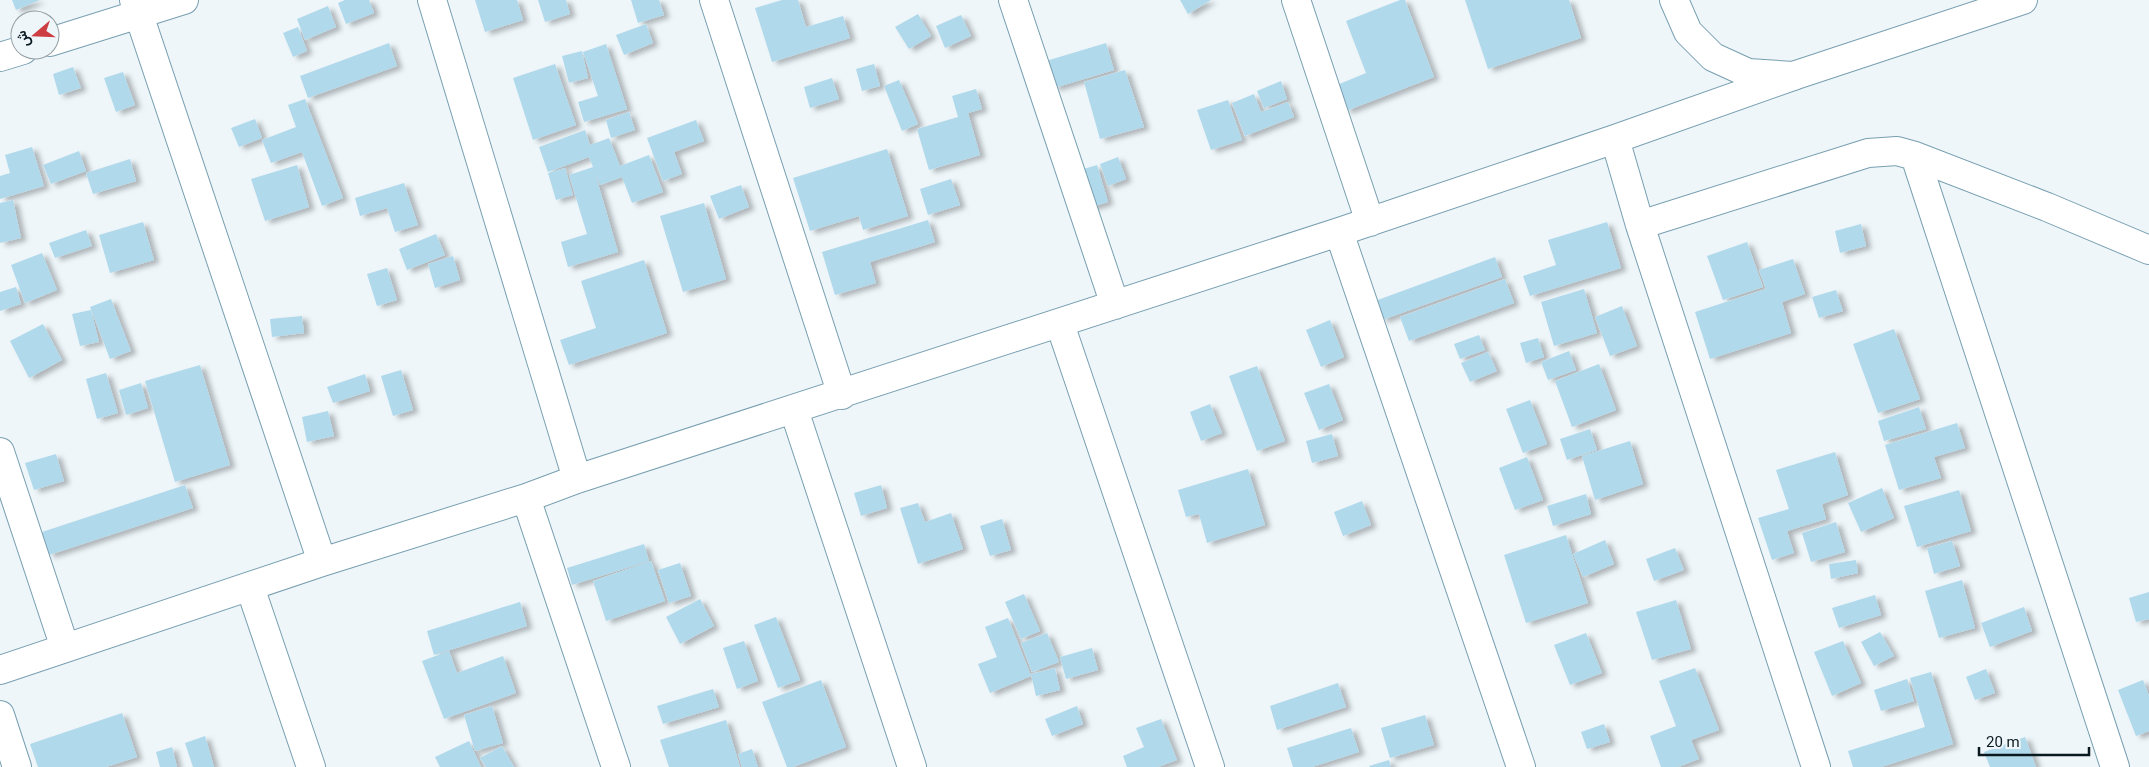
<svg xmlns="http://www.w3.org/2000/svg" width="2149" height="767" viewBox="0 0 2149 767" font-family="Roboto,Vazirmatn,sans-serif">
  <defs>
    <filter id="shadow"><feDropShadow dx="5.5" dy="3" stdDeviation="2.5" flood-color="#0004"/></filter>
  </defs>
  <rect width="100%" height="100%" fill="#eef6fa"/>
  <path fill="#b0d9eb" filter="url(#shadow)" d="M 12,0 L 40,0 L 16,10 Z
    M 345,0 L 369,0 L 374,13 L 346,24 L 338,3 Z
    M 475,0 L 517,0 L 523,20 L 485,32 Z
    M 538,0 L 566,0 L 570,14 L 545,22 Z
    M 631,0 L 659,0 L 664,15 L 638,23 Z
    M 782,0 L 798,0 L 806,27 L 843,16 L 850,38 L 772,62 L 755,8 Z
    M 1180,0 L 1211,0 L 1188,14 Z
    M 1400,0 L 1405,0 L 1434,77 L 1346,111 L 1337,85 L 1366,73 L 1346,21 Z
    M 1465,0 L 1569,0 L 1581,38 L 1488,69 Z
    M 328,6 L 336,27 L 305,40 L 297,19 Z
    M 918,14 L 931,36 L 909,49 L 895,27 Z
    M 961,15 L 971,36 L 945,48 L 936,26 Z
    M 646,24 L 653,43 L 624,55 L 616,35 Z
    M 298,27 L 307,51 L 293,57 L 283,33 Z
    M 389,43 L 397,66 L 308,98 L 300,76 Z
    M 1106,43 L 1114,70 L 1054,88 L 1046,61 Z
    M 606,44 L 627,109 L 584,122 L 578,102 L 598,96 L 583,52 Z
    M 582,51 L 588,78 L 569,83 L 562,56 Z
    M 555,64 L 576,125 L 533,140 L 513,78 Z
    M 874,64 L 880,86 L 862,91 L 856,69 Z
    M 73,67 L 81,88 L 59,95 L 53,74 Z
    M 1125,70 L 1144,127 L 1100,139 L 1084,82 Z
    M 123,72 L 135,105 L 116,112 L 104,78 Z
    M 832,78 L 839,99 L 810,108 L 804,87 Z
    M 899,80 L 918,124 L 902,131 L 884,86 Z
    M 1281,81 L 1287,99 L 1264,108 L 1257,91 Z
    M 976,89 L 982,109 L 968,113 L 980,155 L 929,170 L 917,129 L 958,117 L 952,96 Z
    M 1254,94 L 1261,112 L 1288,102 L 1294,117 L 1245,136 L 1232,103 Z
    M 305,99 L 343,198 L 322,206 L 302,152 L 271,163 L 262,140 L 296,127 L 288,105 Z
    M 1228,100 L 1242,140 L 1211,150 L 1197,110 Z
    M 629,112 L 635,130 L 611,138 L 606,120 Z
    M 255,119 L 262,138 L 239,147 L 231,128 Z
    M 696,120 L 704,141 L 674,152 L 682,174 L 663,181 L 647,138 Z
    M 585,130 L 590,145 L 609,138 L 620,166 L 649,155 L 663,192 L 632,203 L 622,177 L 600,185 L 595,173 L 618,252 L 568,267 L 561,242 L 587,234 L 569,175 L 593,167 L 589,157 L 548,172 L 539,147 Z
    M 32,147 L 44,186 L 0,199 L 0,176 L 10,173 L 5,155 Z
    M 887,149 L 908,216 L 863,230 L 859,216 L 810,231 L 793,178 Z
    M 79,151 L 86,171 L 51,184 L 43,165 Z
    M 1118,157 L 1126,179 L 1108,186 L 1100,164 Z
    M 130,159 L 136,181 L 93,194 L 86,173 Z
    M 297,165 L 309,207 L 265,221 L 251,179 Z
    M 1097,165 L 1108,202 L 1082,210 L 1070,173 Z
    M 565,168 L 573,195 L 556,200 L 548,173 Z
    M 951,179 L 960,205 L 928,215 L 920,189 Z
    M 404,183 L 418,225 L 395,232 L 387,208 L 360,216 L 355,198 Z
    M 741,185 L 749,207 L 719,219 L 710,196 Z
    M 13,200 L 21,238 L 0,243 L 0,203 Z
    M 704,203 L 726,279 L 683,292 L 660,216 Z
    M 928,220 L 935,242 L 870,262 L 876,283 L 835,295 L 822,252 Z
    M 143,222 L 154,260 L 110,273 L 99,235 Z
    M 1607,222 L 1621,268 L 1530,296 L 1523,276 L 1556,265 L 1548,240 Z
    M 1861,224 L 1866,246 L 1840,253 L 1835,231 Z
    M 86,230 L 92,246 L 55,258 L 49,243 Z
    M 436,234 L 445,255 L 407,270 L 399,249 Z
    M 1747,242 L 1763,287 L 1723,300 L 1707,256 Z
    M 42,253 L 57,290 L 25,303 L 11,265 Z
    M 453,256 L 460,280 L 435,288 L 428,264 Z
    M 1495,257 L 1502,277 L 1382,320 L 1375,301 Z
    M 1793,259 L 1805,294 L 1782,302 L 1791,333 L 1710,359 L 1695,312 L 1766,289 L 1759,270 Z
    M 644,260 L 667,333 L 569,365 L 560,340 L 596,328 L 581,281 Z
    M 387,268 L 397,300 L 377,306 L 367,274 Z
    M 1505,279 L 1514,303 L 1409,341 L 1400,317 Z
    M 16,287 L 21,304 L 0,311 L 0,292 Z
    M 1584,289 L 1597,333 L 1554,346 L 1541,302 Z
    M 1836,290 L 1843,311 L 1819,318 L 1812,297 Z
    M 111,299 L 131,351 L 110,359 L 90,307 Z
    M 1622,306 L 1637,346 L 1610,356 L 1595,317 Z
    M 91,310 L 99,342 L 80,346 L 72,314 Z
    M 302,316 L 304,333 L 272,337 L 270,319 Z
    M 1330,320 L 1344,357 L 1321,367 L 1306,330 Z
    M 43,324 L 62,360 L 29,378 L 10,341 Z
    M 1894,329 L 1920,399 L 1878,413 L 1853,344 Z
    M 1479,335 L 1485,350 L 1460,359 L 1454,344 Z
    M 1538,338 L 1544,357 L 1526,363 L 1520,343 Z
    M 1569,351 L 1576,370 L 1548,380 L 1541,362 Z
    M 1488,352 L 1497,371 L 1470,382 L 1461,363 Z
    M 1599,364 L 1616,410 L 1572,427 L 1555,381 Z
    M 200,365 L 230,465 L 175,482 L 145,381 Z
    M 1257,366 L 1285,441 L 1257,451 L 1229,376 Z
    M 401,370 L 413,410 L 393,416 L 381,376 Z
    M 106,373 L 118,413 L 97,419 L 86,379 Z
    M 365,374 L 370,391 L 333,403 L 327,387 Z
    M 141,383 L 148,408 L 126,415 L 119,390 Z
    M 1329,384 L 1343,420 L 1319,430 L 1304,393 Z
    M 1530,400 L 1547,444 L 1523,453 L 1506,409 Z
    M 1210,404 L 1222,433 L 1201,441 L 1190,412 Z
    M 1919,407 L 1926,429 L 1884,441 L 1878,421 Z
    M 328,411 L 334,436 L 307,442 L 302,417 Z
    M 1957,423 L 1965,448 L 1934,457 L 1941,478 L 1899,490 L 1885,445 Z
    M 1590,429 L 1597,450 L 1567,460 L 1560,439 Z
    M 1332,434 L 1338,456 L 1312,463 L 1306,441 Z
    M 1630,441 L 1643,484 L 1595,500 L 1582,456 Z
    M 1835,452 L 1848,495 L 1822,504 L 1826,519 L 1787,531 L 1794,553 L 1772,560 L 1758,518 L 1789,509 L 1776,470 Z
    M 56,454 L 64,481 L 34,490 L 25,463 Z
    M 1527,457 L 1543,500 L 1515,510 L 1499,468 Z
    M 1248,469 L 1265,525 L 1207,543 L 1199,514 L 1186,517 L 1178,490 Z
    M 185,485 L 193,508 L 49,555 L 42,532 Z
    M 881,485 L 887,508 L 861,516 L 854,493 Z
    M 1882,488 L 1894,518 L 1861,532 L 1848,503 Z
    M 1959,490 L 1971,531 L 1917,547 L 1904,506 Z
    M 1586,494 L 1591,514 L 1553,526 L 1547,506 Z
    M 1362,501 L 1371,525 L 1343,536 L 1334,512 Z
    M 918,503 L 925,522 L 951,513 L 963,549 L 918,564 L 900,508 Z
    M 1002,519 L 1011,550 L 990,556 L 980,526 Z
    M 1836,522 L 1845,552 L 1811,562 L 1802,533 Z
    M 1566,535 L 1588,603 L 1526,623 L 1504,555 Z
    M 1605,540 L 1614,564 L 1583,577 L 1573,554 Z
    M 1952,541 L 1960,566 L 1934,574 L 1927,548 Z
    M 644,544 L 649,561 L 572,585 L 567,568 Z
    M 1675,548 L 1684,570 L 1654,581 L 1646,559 Z
    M 1856,560 L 1858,573 L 1831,579 L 1829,564 Z
    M 651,561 L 665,601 L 606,621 L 593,581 Z
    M 680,563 L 691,596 L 669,603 L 658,570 Z
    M 1962,580 L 1975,628 L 1939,638 L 1925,591 Z
    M 2149,592 L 2149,619 L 2136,622 L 2129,598 Z
    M 1024,594 L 1040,631 L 1021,639 L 1005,602 Z
    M 1875,595 L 1881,615 L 1839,628 L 1832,608 Z
    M 700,599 L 714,626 L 680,644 L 666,617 Z
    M 1676,600 L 1691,649 L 1652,660 L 1636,612 Z
    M 520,602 L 527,626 L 434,655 L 427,631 Z
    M 2024,607 L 2032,631 L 1990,647 L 1981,623 Z
    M 776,617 L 800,680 L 778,688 L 754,625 Z
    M 1008,618 L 1031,676 L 990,693 L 978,664 L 997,657 L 985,627 Z
    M 1880,632 L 1894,656 L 1874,666 L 1861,642 Z
    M 1047,633 L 1059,662 L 1032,672 L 1021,643 Z
    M 1586,633 L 1602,673 L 1570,685 L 1554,645 Z
    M 744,641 L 758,681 L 737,689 L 723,648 Z
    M 1843,641 L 1861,683 L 1832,696 L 1814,652 Z
    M 1092,648 L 1098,670 L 1066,679 L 1060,657 Z
    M 449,651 L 457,673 L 503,656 L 516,693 L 444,719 L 422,661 Z
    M 1055,668 L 1060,690 L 1036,696 L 1031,674 Z
    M 1695,668 L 1719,730 L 1691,740 L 1699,759 L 1678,767 L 1661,767 L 1650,736 L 1676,726 L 1659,681 Z
    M 1986,669 L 1995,693 L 1975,700 L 1966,677 Z
    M 1931,672 L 1953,744 L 1881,767 L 1853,767 L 1848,751 L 1925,727 L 1910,678 Z
    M 1907,679 L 1914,701 L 1881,711 L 1874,690 Z
    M 821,680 L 846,747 L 793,767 L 787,767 L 762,702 Z
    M 2143,680 L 2149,696 L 2149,731 L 2136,736 L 2118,690 Z
    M 1338,683 L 1346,707 L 1277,730 L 1270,706 Z
    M 713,689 L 719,707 L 663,724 L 657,706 Z
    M 492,706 L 503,743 L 475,751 L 464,715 Z
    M 1077,706 L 1083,724 L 1052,736 L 1045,719 Z
    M 122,713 L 137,757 L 106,767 L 38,767 L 30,744 Z
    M 1425,715 L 1434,745 L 1390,758 L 1381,728 Z
    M 1161,719 L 1177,760 L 1158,767 L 1127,767 L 1123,756 L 1144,747 L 1136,728 Z
    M 726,720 L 740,767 L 669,767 L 660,740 Z
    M 1604,724 L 1610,742 L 1587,749 L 1581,732 Z
    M 1351,728 L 1359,752 L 1312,767 L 1293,767 L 1287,748 Z
    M 205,736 L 214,767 L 193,767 L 185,743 Z
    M 2025,737 L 2036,767 L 1990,767 L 1984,752 Z
    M 469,741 L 481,767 L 440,767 L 435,757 Z
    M 502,746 L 514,767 L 486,767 L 480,758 Z
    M 172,747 L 177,767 L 160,767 L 156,752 Z
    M 752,749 L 758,767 L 742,767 L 738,754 Z
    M 1389,760 L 1391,767 L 1370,767 L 1369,766 Z"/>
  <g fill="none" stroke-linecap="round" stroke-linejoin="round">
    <g stroke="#789fb0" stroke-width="30">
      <path id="street" d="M 134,0 L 322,562
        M 432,0 L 577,479
        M 714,0 L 842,395
        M 1013,0 L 1115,305
        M 1296,0 L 1370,222
        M 50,42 L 184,0
        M 0,57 L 23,50
        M 1615,139 L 1640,225 L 1816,767
        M 1915,156 L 2115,767
        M 1640,225 L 1868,153 L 1897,151 L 1915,156 L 2047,207 L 2149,250
        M 1339,232 L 1521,767
        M 1060,324 L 1210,767
        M 794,410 L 912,767
        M 0,452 L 65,648
        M 526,498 L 616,767
        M 250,587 L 311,767
        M 0,670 L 322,562 L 526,498 L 577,479 L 1339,232 L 1615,139 L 1793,76
        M 0,715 L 17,767"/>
    </g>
    <g stroke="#789fb0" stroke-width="30">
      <path id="secondary" d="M 1674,0 L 1688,32 L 1713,57 L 1748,73 L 1793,76 L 2023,0"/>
    </g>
    <use href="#street" stroke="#fff" stroke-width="28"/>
    <use href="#secondary" stroke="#fff" stroke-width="28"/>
  </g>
  <g transform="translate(35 35) rotate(251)"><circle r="24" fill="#eef6fa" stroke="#929ea2"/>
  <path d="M0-4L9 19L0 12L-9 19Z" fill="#cd3e42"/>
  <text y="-8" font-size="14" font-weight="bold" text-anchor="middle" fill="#09191f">ش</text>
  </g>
  <path d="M1979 747v8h110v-8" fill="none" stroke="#09191f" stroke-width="2.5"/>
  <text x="1986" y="747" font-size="15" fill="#09191f" stroke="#eef6fa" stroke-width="4" paint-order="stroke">20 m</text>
</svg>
